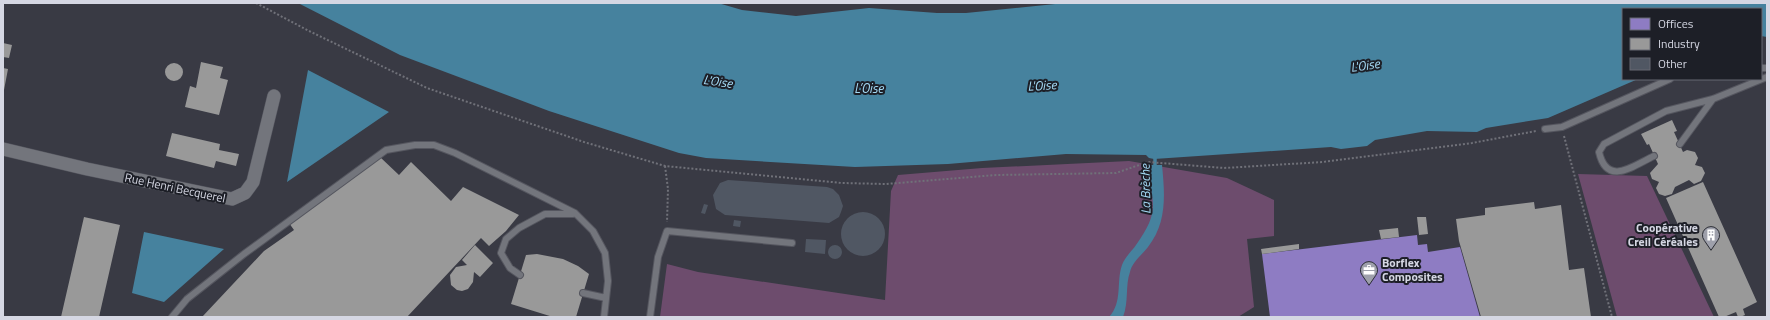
<svg xmlns="http://www.w3.org/2000/svg" width="1770" height="320" viewBox="0 0 1770 320" font-family="'Titillium Web',sans-serif">
  <rect width="100%" height="100%" fill="#393a44"/>
  <path fill="#6d4c6d" d="M 1129,161 L 1227,178 L 1274,200 L 1274,236 L 1247,239 L 1254,307 L 1238,317 L 660,317 L 667,264 L 698,272 L 885,300 L 891,191 L 898,175 L 982,168 Z
    M 1578,174 L 1647,176 L 1714,317 L 1617,317 Z"/>
  <path fill="#46829e" d="M 298,3 L 718,3 L 742,10 L 796,16 L 869,8 L 937,13 L 966,13 L 1065,3 L 1767,3 L 1767,37 L 1761,36 L 1761,9 L 1623,9 L 1623,79 L 1638,79 L 1548,118 L 1486,128 L 1477,132 L 1427,131 L 1375,140 L 1367,146 L 1341,149 L 1331,147 L 1154,159 L 1149,158 L 1146,155 L 1066,154 L 948,164 L 855,167 L 706,158 L 679,153 L 549,111 L 400,55 Z
    M 308,70 L 389,112 L 287,182 Z
    M 1149,165 L 1162,165 C 1165,195 1167,223 1148,247 C 1142,255 1132,262 1130,272 C 1125,286 1129,302 1123,317 L 1109,317 C 1123,302 1116,282 1122,265 C 1125,257 1132,251 1136,245 C 1159,213 1155,203 1145,168 Z
    M 144,232 L 224,249 L 164,302 L 132,293 Z"/>
  <path fill="#8e7cc3" d="M 1417,235 L 1418,245 L 1427,244 L 1428,252 L 1460,247 L 1480,317 L 1270,317 L 1262,254 Z"/>
  <path fill="#999" d="M 3,43 L 12,45 L 9,58 L 3,57 Z
    M 201,62 L 223,67 L 220,78 L 228,80 L 219,115 L 185,107 L 190,86 L 196,88 Z
    M165 72a9 9 0 1 1 18 0a9 9 0 1 1-18 0Z
    M 3,68 L 8,69 L 4,90 L 3,90 Z
    M 1672,120 L 1677,131 L 1674,132 L 1683,152 L 1687,150 L 1695,152 L 1698,158 L 1695,165 L 1702,167 L 1705,173 L 1701,181 L 1694,184 L 1689,180 L 1675,187 L 1672,194 L 1665,196 L 1659,194 L 1656,188 L 1659,182 L 1652,179 L 1650,173 L 1658,164 L 1649,144 L 1647,145 L 1641,134 Z
    M 172,133 L 220,144 L 219,150 L 239,154 L 236,166 L 216,161 L 214,168 L 166,156 Z
    M 380,157 L 399,175 L 411,162 L 451,201 L 463,187 L 519,215 L 506,231 L 489,246 L 481,238 L 407,317 L 202,317 L 264,251 L 294,230 L 289,223 Z
    M 1703,182 L 1757,302 L 1743,309 L 1745,315 L 1740,317 L 1738,317 L 1736,312 L 1724,317 L 1719,317 L 1666,198 Z
    M 1534,202 L 1535,209 L 1561,205 L 1569,270 L 1584,268 L 1591,317 L 1481,317 L 1459,241 L 1456,219 L 1485,215 L 1485,208 Z
    M 84,217 L 120,225 L 99,317 L 61,317 Z
    M 1417,217 L 1426,217 L 1428,234 L 1419,235 Z
    M 1398,228 L 1399,237 L 1381,239 L 1379,230 Z
    M 1299,244 L 1299,249 L 1262,254 L 1261,249 Z
    M 475,245 L 493,263 L 480,277 L 474,272 L 473,282 L 468,289 L 462,291 L 457,290 L 451,285 L 450,275 L 456,267 L 467,265 L 462,260 Z
    M 537,254 L 563,259 L 578,266 L 589,274 L 576,317 L 553,317 L 511,304 L 526,255 Z"/>
  <g fill="none" stroke-linecap="round" stroke-linejoin="round">
    <path stroke="#46829e" stroke-width="3.5" d="M 1155,168 L 1155,154"/>
  </g>
  <path fill="#505763" d="M 728,180 L 827,187 L 833,189 L 839,195 L 843,206 L 841,212 L 839,217 L 829,223 L 725,215 L 716,209 L 713,195 L 720,183 Z
    M 704,204 L 708,205 L 705,214 L 701,213 Z
    M841 234a22 22 0 1 1 44 0a22 22 0 1 1-44 0Z
    M 734,220 L 741,221 L 740,227 L 733,226 Z
    M 806,239 L 826,240 L 825,254 L 805,252 Z
    M828 252a7 7 0 1 1 14 0a7 7 0 1 1-14 0Z"/>
  <g fill="none" stroke-linecap="round" stroke-linejoin="round">
    <g stroke="#55565f" stroke-width="8">
      <path id="lane" d="M 1761,68 L 1767,68
        M 1545,129 L 1562,127 L 1670,79
        M 1680,144 L 1713,99
        M 1654,156 C 1633,166 1607,187 1599,152 L 1604,144 L 1666,111 L 1713,99 L 1767,77
        M 520,275 L 510,268 L 501,253 L 506,239 L 519,228 L 545,214 L 573,214
        M 583,293 L 606,298
        M 172,317 L 187,299 L 244,254 L 386,150 L 415,145 L 434,145 L 455,153 L 575,213 L 593,231 L 605,253 L 608,281 L 604,317
        M 650,317 L 658,257 L 667,231 L 792,243"/>
    </g>
    <g stroke="#55565f" stroke-width="14">
      <path id="street" d="M 3,149 L 87,169 L 232,199 L 245,193 L 253,182 L 274,96"/>
    </g>
    <path stroke="#707179" stroke-width="2" stroke-dasharray="2 2" stroke-linecap="butt" d="M 256,3 L 309,31 L 427,88 L 584,142 L 665,166 L 675,167 L 842,183 L 886,184 L 996,175 L 1116,173 L 1148,162 L 1224,168 L 1323,162 L 1472,143 L 1536,131
      M 1564,136 L 1612,317
      M 665,166 L 668,189 L 667,222"/>
    <use href="#lane" stroke="#73757c" stroke-width="6"/>
    <use href="#street" stroke="#73757c" stroke-width="13"/>
  </g>
  <defs>
    <g id="building-pin" transform="scale(0.9)"><path d="M0 17L-7.5 6A9.5 9.5 0 1 1 7.5 6Z" fill="#9ea0ab" stroke="#1d1f27"/><path d="M-4-6H4V6H1V3H-1V6H-4ZM-2.5-4.3h1.7v1.8h-1.7ZM.8-4.3h1.7v1.8H.8ZM-2.5-1h1.7V.8h-1.7ZM.8-1h1.7V.8H.8Z" fill="#fff"/></g>
    <g id="office-pin" transform="scale(0.9)"><path d="M0 17L-7.5 6A9.5 9.5 0 1 1 7.5 6Z" fill="#9ea0ab" stroke="#1d1f27"/><path d="M-6-3h4V-5.5h4V-3h4V5H-6ZM-1-4.5V-3h2v-1.5ZM-6 0V1H6V0Z" fill="#fff"/></g>
  </defs>
  <g fill-rule="evenodd">
    <use href="#building-pin" x="1711" y="235"/>
    <use href="#office-pin" x="1369" y="270"/>
  </g>
  <g text-anchor="middle" stroke-width="4" stroke-linejoin="round" paint-order="stroke">
    <g font-size="12" fill="#d5d7e3" stroke="#1d1f27">
      <text transform="translate(175 188) rotate(12)" y="4">Rue Henri Becquerel</text>
    </g>
    <g font-size="12" font-weight="bold" fill="#d5d7e3" stroke="#1d1f27" text-anchor="end">
      <text x="1698" y="232">Coopérative<tspan x="1698" dy="14">Creil Céréales</tspan></text>
      <text x="1382" y="267" text-anchor="start">Borflex<tspan x="1382" dy="14">Composites</tspan></text>
    </g>
    <g font-size="13" font-style="italic" fill="#a5dbf6" stroke="#1d1f27">
      <text transform="translate(1365 65) rotate(-8)" y="5">L'Oise</text>
      <text transform="translate(718 81) rotate(9)" y="5">L'Oise</text>
      <text transform="translate(1042 85) rotate(-3)" y="5">L'Oise</text>
      <text x="869" y="93">L’Oise</text>
      <text transform="translate(1145 189) rotate(-91)" y="5">La Brèche</text>
    </g>
  </g>
  <rect width="1770" height="320" fill="none" stroke="#d5d7e3" stroke-width="8"/>
  <rect x="1622" y="8" width="140" height="72" fill="#1d1f27" stroke="#676972"/>
  <rect x="1630" y="18" width="20" height="12" fill="#8e7cc3" stroke="#676972"/>
  <text x="1658" y="28" font-size="12" fill="#d5d7e3">Offices</text>
  <rect x="1630" y="38" width="20" height="12" fill="#999999" stroke="#676972"/>
  <text x="1658" y="48" font-size="12" fill="#d5d7e3">Industry</text>
  <rect x="1630" y="58" width="20" height="12" fill="#505763" stroke="#676972"/>
  <text x="1658" y="68" font-size="12" fill="#d5d7e3">Other</text>
</svg>
